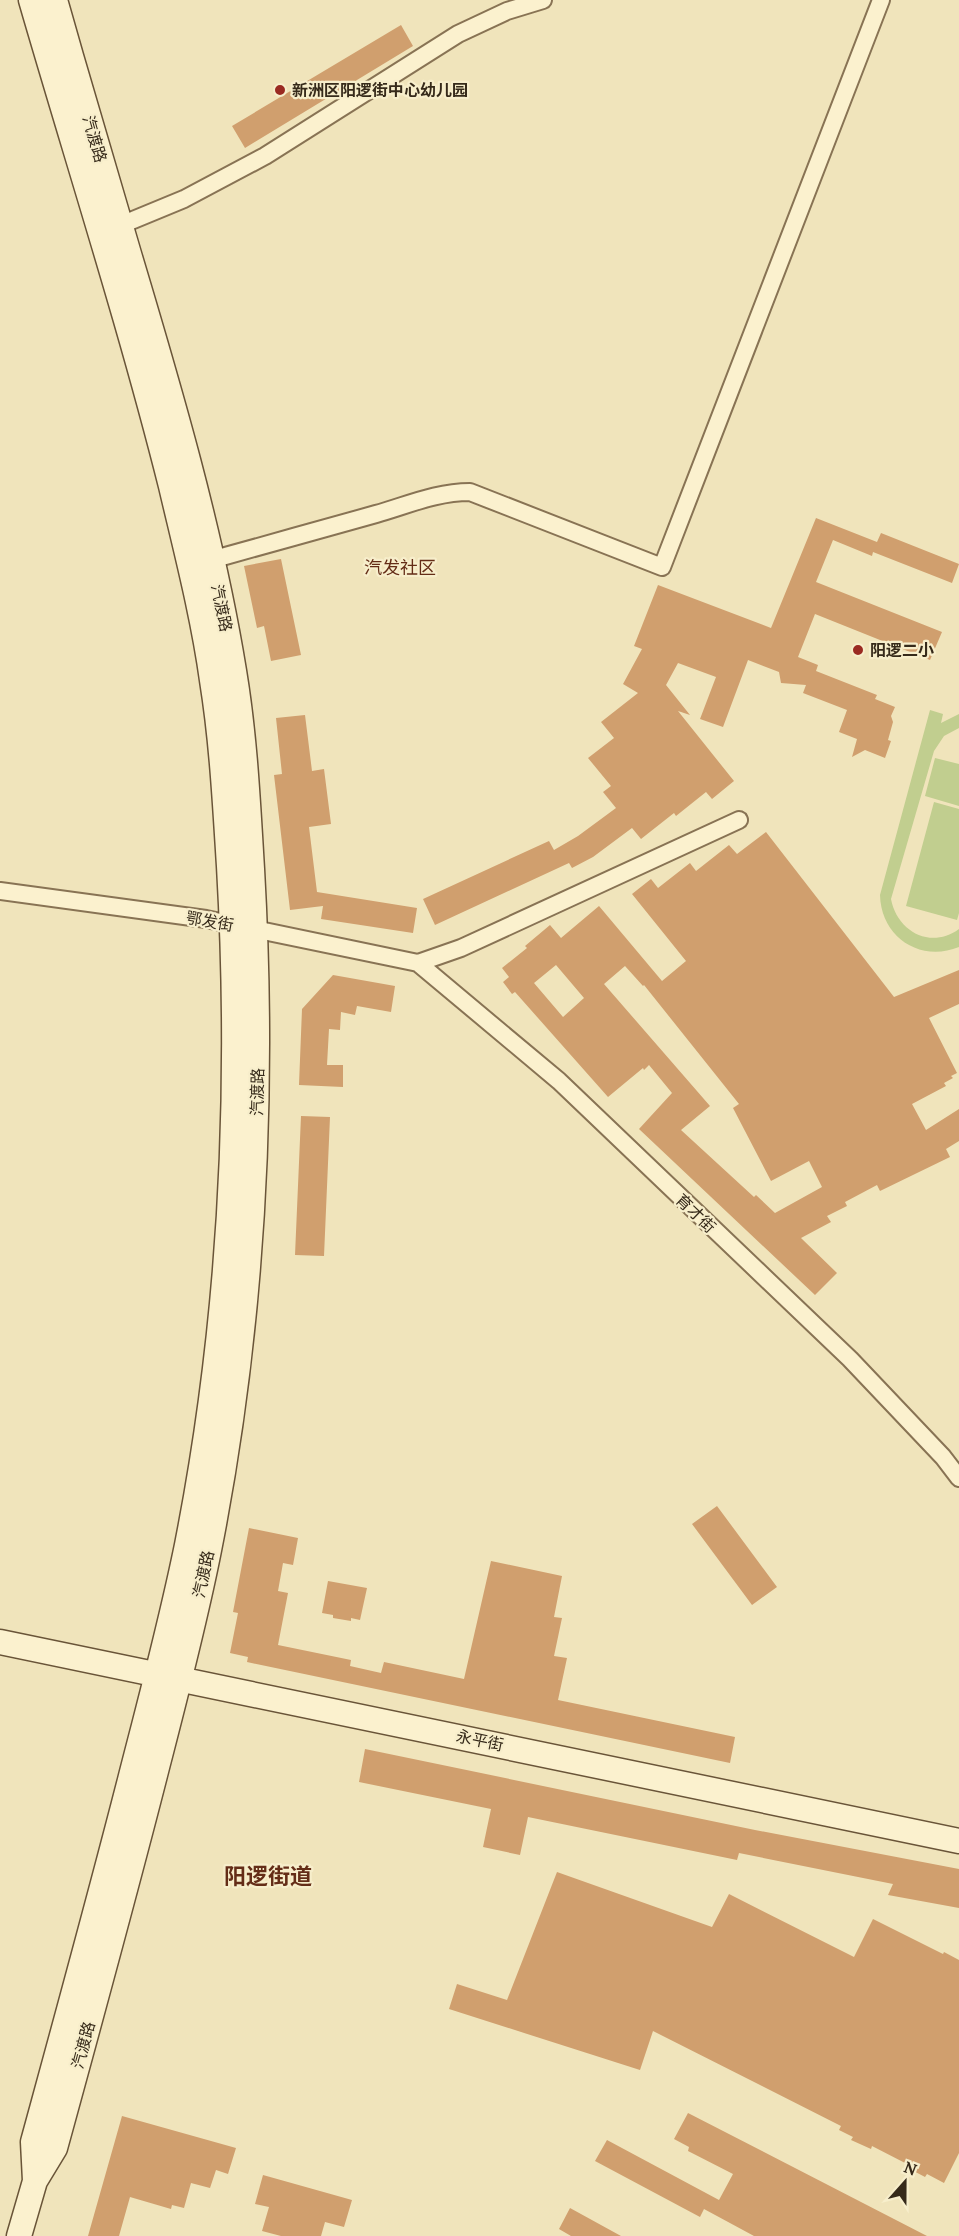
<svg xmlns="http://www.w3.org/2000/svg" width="959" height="2236" viewBox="0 0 959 2236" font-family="Lora,'Noto Sans SC',serif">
  <rect width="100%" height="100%" fill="#f0e4bb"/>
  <path fill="#c1ce8f" d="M 930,710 L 943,714 L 941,723 L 959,714 L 959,728 L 944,736 L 934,751 L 891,899 C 897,931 930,950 959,929 L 959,947 C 920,963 881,937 880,895 Z
    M 935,758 L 959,764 L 959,806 L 925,796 Z
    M 934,802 L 959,809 L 959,913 L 957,920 L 906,906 Z"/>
  <path fill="#d09f6e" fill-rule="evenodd" d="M 401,25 L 413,46 L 245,148 L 232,126 Z
    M 816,518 L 877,542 L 881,533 L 959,564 L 952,583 L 873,552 L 872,556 L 833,540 L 816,582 L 942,632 L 930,660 L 815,614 L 798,657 L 818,665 L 816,671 L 877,695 L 875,699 L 895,707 L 891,716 L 893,722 L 888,740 L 891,741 L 885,758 L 865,750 L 852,757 L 857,739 L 839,732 L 847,710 L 803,693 L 806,685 L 781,683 L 779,672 L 748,660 L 723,727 L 700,719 L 716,677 L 678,663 L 666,685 L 690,715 L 678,711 L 734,781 L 712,799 L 706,792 L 676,816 L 674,813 L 641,839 L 632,828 L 593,857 L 572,868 L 569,863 L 435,925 L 423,899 L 549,841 L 554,850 L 578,836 L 616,808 L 603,792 L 611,786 L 588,758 L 614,738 L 601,722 L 638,693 L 623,684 L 642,649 L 634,646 L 658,585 L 771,628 Z
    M 281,559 L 301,655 L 271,661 L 264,626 L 257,628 L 244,566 Z
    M 305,715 L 312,771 L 324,769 L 331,824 L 309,827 L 317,892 L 417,908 L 413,933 L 321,919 L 323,906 L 290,910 L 274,775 L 282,774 L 276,718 Z
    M 766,832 L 894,997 L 959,970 L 959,1004 L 929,1018 L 957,1073 L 951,1076 L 953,1078 L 944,1083 L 946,1086 L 912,1104 L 926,1130 L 959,1109 L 959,1141 L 946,1149 L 950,1157 L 880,1191 L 877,1185 L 845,1202 L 847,1206 L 827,1216 L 831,1222 L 801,1238 L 837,1273 L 815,1295 L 639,1129 L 672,1093 L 649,1065 L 644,1070 L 643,1068 L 608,1097 L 515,992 L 512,994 L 503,982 L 509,977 L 502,968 L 527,948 L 525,946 L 550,925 L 561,938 L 599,906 L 662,981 L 686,961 L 632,894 L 651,879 L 658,888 L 690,863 L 696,871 L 729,845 L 737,854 ZM 556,965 L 584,998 L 563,1017 L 534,983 ZM 625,966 L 643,986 L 644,985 L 739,1104 L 733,1108 L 771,1181 L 809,1161 L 822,1187 L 775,1213 L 756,1195 L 754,1197 L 681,1130 L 710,1106 L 604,984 Z
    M 333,975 L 395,986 L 391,1012 L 357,1006 L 355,1015 L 341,1012 L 340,1030 L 329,1029 L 327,1065 L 343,1065 L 343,1087 L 299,1085 L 302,1009 Z
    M 301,1116 L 330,1117 L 324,1256 L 295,1255 Z
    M 717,1506 L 777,1587 L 752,1605 L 692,1524 Z
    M 249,1528 L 298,1538 L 293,1565 L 283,1563 L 278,1591 L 288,1593 L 278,1645 L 351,1660 L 350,1666 L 381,1673 L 384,1662 L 464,1679 L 491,1561 L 562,1576 L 554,1617 L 562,1618 L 554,1656 L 567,1658 L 558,1700 L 735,1737 L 730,1763 L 247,1662 L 248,1657 L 230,1653 L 238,1613 L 233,1612 Z
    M 328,1581 L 367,1588 L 360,1620 L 351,1618 L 351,1621 L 333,1618 L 333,1615 L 322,1613 Z
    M 365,1749 L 755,1830 L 959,1869 L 959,1908 L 888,1895 L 893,1884 L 739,1853 L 737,1860 L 528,1817 L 520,1855 L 483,1847 L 491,1809 L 359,1782 Z
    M 557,1872 L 712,1927 L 729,1894 L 854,1957 L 873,1919 L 943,1954 L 944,1952 L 959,1960 L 959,2153 L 944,2183 L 927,2174 L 925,2177 L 906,2167 L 907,2164 L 872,2146 L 871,2149 L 851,2140 L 853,2137 L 839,2130 L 841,2126 L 653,2031 L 640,2070 L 449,2009 L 457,1984 L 507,2000 Z
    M 688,2113 L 927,2236 L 754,2236 L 704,2209 L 700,2217 L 595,2161 L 607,2140 L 719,2200 L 733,2174 L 688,2151 L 689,2147 L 674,2139 Z
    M 122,2116 L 236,2148 L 228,2174 L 216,2170 L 210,2188 L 191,2183 L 184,2208 L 172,2205 L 171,2209 L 130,2197 L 119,2236 L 88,2236 Z
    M 263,2175 L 352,2200 L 344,2227 L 325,2222 L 321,2236 L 281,2236 L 262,2231 L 269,2207 L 255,2204 Z
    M 570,2208 L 621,2236 L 571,2236 L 559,2229 Z"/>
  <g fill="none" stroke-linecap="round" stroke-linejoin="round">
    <g stroke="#887354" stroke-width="20">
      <path id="street" d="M 121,225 L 184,199 L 265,156 L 458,34 L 507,11 L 543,0
        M 211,560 C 266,545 321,529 376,514 C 408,505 436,492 470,492 L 662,567 L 881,0
        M 0,891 L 206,919 L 418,963 L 559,1081 L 850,1359 L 943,1457 L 959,1478
        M 418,963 L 461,948 L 739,820"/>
    </g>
    <g stroke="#695438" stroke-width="27">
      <path id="secondary" d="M 31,0 C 78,162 130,323 171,486 C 186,550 203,615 212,680 C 222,742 225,804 229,866 C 242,1093 231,1322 187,1545 C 171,1624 150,1702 130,1780 C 99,1901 66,2021 33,2142 L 35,2181
        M 0,1642 L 959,1841
        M 19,2236 L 35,2181 L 55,2148 C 89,2024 123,1900 155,1775 C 174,1701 194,1626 209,1550 C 253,1327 265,1096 252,869 C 248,803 245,737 234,671 C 211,530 170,391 129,254 C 104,170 79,85 55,0"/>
    </g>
    <use href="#street" stroke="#fbf1ce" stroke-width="16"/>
    <use href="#secondary" stroke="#fbf1ce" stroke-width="24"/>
  </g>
  <g fill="#9a2a21" stroke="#f7eecb" stroke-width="2">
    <circle cx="280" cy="90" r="6"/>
    <circle cx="858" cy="650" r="6"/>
  </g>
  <g text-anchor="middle" stroke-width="4.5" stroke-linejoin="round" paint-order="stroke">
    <g font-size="16" font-weight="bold" fill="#362a1a" stroke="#f7eecb" text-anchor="start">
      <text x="292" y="96">新洲区阳逻街中心幼儿园</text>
      <text x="870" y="656">阳逻二小</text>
    </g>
    <g font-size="16" fill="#362a1a" stroke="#f7eecb">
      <text transform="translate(95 139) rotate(74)" y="6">汽渡路</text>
      <text transform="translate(222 608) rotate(78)" y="6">汽渡路</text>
      <text transform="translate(210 921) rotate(10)" y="6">鄂发街</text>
      <text transform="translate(257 1092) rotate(-89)" y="6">汽渡路</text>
      <text transform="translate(696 1213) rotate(44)" y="6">育才街</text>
      <text transform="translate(203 1574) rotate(-78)" y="6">汽渡路</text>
      <text transform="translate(480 1740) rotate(12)" y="6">永平街</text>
      <text transform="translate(83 2045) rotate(-75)" y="6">汽渡路</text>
    </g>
    <g font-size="18" fill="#642d17" stroke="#f7eecb">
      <text x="400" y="574">汽发社区</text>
    </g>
    <g font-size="22" font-weight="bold" fill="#642d17" stroke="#f7eecb">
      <text x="268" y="1884">阳逻街道</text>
    </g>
  </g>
  <g transform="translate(905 2182) rotate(21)" stroke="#f7eecb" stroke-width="4.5" paint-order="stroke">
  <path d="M0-4.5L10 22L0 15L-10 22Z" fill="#362a1a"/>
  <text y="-9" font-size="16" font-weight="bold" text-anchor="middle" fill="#362a1a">N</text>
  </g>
</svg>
